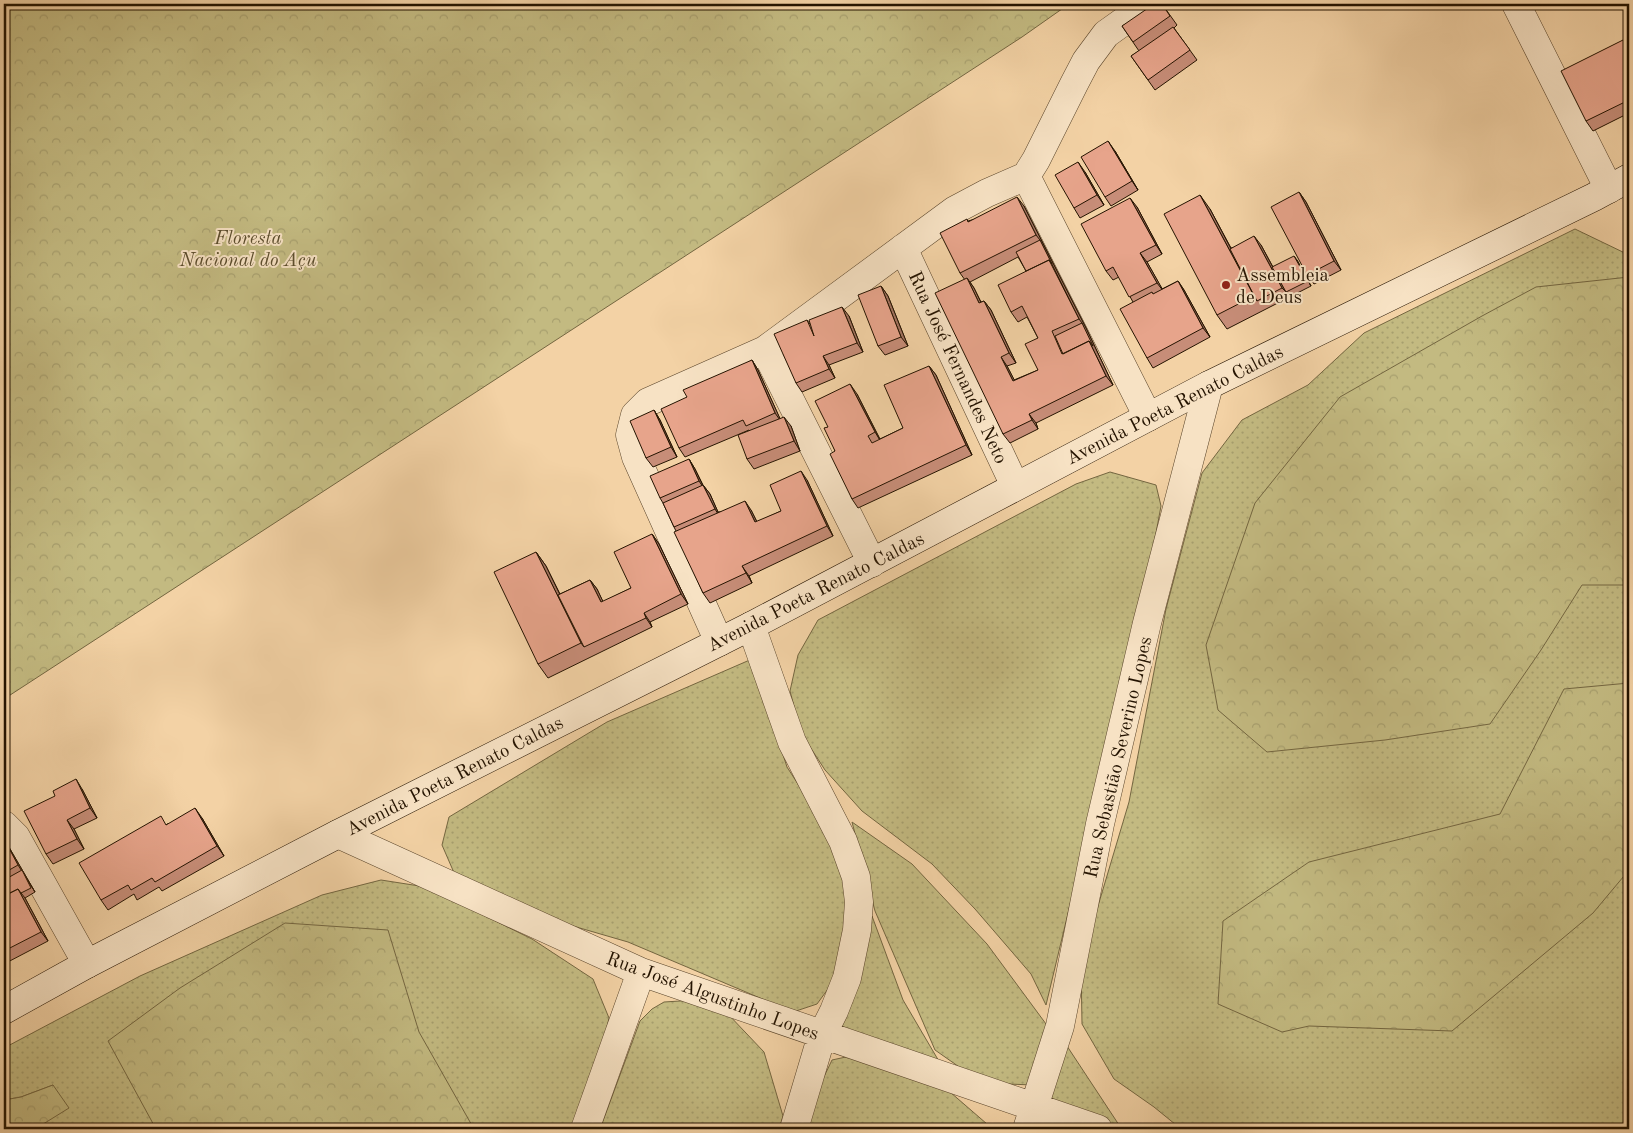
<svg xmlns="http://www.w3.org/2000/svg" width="1633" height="1133" viewBox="0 0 1633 1133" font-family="'Old Standard TT',serif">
  <defs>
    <pattern id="grass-dots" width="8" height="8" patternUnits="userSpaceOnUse" patternTransform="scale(1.25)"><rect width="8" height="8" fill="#c3ba81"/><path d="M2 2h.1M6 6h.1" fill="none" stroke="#a79f6e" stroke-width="1.8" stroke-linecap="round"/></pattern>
    <pattern id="forest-crowns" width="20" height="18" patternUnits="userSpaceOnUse" patternTransform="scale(1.25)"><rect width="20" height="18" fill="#c3ba81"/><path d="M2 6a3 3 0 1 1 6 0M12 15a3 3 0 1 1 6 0" fill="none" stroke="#a79f6e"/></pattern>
  </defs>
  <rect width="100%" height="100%" fill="#f3d2a5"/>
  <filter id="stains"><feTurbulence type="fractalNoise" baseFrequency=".004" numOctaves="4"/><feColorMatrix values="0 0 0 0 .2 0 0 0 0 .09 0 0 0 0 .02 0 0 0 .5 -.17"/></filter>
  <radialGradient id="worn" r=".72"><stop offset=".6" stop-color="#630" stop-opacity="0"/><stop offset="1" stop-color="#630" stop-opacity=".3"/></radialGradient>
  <path fill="url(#grass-dots)" stroke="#746640" d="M 1575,229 L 1629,255 L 1629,1129 L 1181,1129 L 1154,1107 L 1114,1079 L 1082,1024 L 1081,963 L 1129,802 L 1166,609 L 1202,473 L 1242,420 L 1308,385 L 1364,333 Z
    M 1110,472 L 1156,485 L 1161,506 L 1156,533 L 1110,738 L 1046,1005 L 1031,974 L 975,909 L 932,864 L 862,811 L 825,770 L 801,733 L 790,691 L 798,655 L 818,620 L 1076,484 Z
    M 752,659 L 787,767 L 828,831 L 850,885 L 851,941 L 836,978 L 817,1004 L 793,1012 L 628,942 L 566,924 L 455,875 L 442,845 L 449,817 L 607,722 Z
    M 852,822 L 912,864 L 987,944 L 1049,1028 L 1033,1085 L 982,1083 L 935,1050 L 875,911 Z
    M 381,880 L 426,887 L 532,939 L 593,979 L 609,1018 L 601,1054 L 574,1129 L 48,1129 L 40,1126 L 53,1085 L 21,1097 L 4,1100 L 4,1048 L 140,976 L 322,895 Z
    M 872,916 L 903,1000 L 940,1063 L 838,1034 Z
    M 696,1000 L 727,1013 L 764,1052 L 783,1116 L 779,1129 L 600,1129 L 640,1021 L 652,1009 L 664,1002 Z
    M 1065,1043 L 1121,1128 L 1050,1102 Z
    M 855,1055 L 950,1092 L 987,1124 L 988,1129 L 808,1129 L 821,1083 L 832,1060 Z"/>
  <path fill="url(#forest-crowns)" stroke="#746640" d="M 4,4 L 1069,4 L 1022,37 L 4,699 Z
    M 1629,277 L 1629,585 L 1582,585 L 1541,650 L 1490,724 L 1385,740 L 1267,752 L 1218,710 L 1206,645 L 1255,503 L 1340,397 L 1482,316 L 1536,287 Z
    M 1629,683 L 1629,870 L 1593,913 L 1452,1031 L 1309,1026 L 1282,1032 L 1218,1004 L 1223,921 L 1309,862 L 1500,814 L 1564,689 Z
    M 285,923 L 388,930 L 419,1032 L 474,1129 L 156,1129 L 108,1041 L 180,988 Z
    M 53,1085 L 69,1108 L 40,1126 L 48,1129 L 4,1129 L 4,1100 L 21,1097 Z"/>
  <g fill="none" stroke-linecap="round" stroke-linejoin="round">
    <g stroke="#584329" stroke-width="29">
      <path id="street" d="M 1516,4 L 1609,189
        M 1026,176 L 1148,417
        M 903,248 L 1015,486
        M 765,350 L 872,563
        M 751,626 L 792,742 L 843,841 L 856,877 L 859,902 L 857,930 L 847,978 L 834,1011 L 822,1035 L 794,1129
        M 719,642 L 636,457 L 630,435 L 635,415 L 648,402 L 765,350 L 955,210 L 987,193 L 1026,176 L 1036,160 L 1074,84 L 1086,61 L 1106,34 L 1148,4
        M 4,825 L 16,837 L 87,964
        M 338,834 L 641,972 L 1098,1129
        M 585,1129 L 641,972
        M 1027,1129 L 1060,1026 L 1100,824 L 1147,623 L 1209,385"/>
    </g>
    <g stroke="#241300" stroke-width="29">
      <path id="secondary" d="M 4,1010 L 87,964 L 338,834 L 751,626 L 1209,385 L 1594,197 L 1629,178"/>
    </g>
    <use href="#street" stroke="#f7e2c4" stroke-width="28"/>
    <use href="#secondary" stroke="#f7e2c4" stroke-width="28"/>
  </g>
  <path fill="#c78d78" stroke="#241300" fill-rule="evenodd" d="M 1162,4 L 1177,25 L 1174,28 L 1197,60 L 1155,90 L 1131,56 L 1139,51 L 1122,26 Z
    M 1629,38 L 1629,113 L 1593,131 L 1586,121 Z
    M 1115,151 L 1138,190 L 1111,206 L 1105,197 Z
    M 1085,172 L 1104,205 L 1080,218 L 1074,208 Z
    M 1299,192 L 1306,202 L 1341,270 L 1314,284 L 1307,275 Z
    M 1024,206 L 1086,328 L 1113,385 L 1036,423 L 1038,429 L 1010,443 L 1003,434 L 965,280 L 960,273 L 968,221 ZM 1018,257 L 1026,271 L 1011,312 L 1018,322 L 1027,317 L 1038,338 L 1038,370 L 1014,380 L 1007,366 L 1016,363 L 991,310 L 984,301 L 981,302 L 974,288 L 970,282 Z
    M 1137,207 L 1162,254 L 1147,262 L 1162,289 L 1178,281 L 1184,290 L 1210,337 L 1153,368 L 1147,358 L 1133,302 L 1119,277 L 1113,280 L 1106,271 Z
    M 1210,209 L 1231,248 L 1261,245 L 1273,267 L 1297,260 L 1311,286 L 1227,329 L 1217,315 Z
    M 881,286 L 888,296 L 908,346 L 885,355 L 878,346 Z
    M 849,316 L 863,352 L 829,365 L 835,378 L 802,392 L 796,383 L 807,320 L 810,324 Z
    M 752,360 L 758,370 L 780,419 L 791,426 L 800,451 L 754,469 L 747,459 L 749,431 L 749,430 L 685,457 L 679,448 L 687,397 Z
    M 929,366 L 936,375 L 972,455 L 858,508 L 852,499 L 835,451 L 828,427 L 857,394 L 880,439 L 903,428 Z
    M 654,410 L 660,420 L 677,457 L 653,467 L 646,458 Z
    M 689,459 L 695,469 L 703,485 L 710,494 L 718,512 L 751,510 L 757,522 L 781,511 L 807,480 L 833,536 L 749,576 L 752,583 L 710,603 L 703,593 L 676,531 L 674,527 L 663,503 L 660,498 Z
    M 652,534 L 659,544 L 688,604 L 650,622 L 652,627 L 548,678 L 538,664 L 536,552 L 546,566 L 560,594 L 590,580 L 597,589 L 603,602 L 631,588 Z
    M 82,789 L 97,818 L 74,829 L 84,849 L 53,864 L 46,854 Z
    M 202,818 L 224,856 L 162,891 L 159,887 L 137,900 L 134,894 L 108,910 L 101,900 L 167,824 Z
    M 4,839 L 10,849 L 35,892 L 25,898 L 48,941 L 4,964 Z"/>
  <path fill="#a27361" stroke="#241300" d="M 1108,141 L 1115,151 L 1138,190 L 1132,181 Z
    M 1078,162 L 1085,172 L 1104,205 L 1097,195 Z
    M 1299,192 L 1306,202 L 1341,270 L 1334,261 Z
    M 1200,195 L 1210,209 L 1258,300 L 1257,301 L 1254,296 Z
    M 1017,197 L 1024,206 L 1086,328 L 1113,385 L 1106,376 L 1089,341 L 1082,323 L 1079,319 L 1040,240 L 1036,235 Z
    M 1130,198 L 1137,207 L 1162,254 L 1156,245 Z
    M 1254,236 L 1261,245 L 1286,292 L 1282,288 Z
    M 1140,253 L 1147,262 L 1164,292 L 1157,283 Z
    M 1294,256 L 1297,260 L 1311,286 L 1308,281 Z
    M 967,278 L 974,288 L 986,313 L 979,303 Z
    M 1178,281 L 1184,290 L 1210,337 L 1203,328 Z
    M 881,286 L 888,296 L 908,346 L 901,337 Z
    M 984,301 L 991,310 L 1016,363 L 1009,353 Z
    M 842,307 L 849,316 L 863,352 L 857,343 Z
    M 823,356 L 829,365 L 835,378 L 829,369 Z
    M 1001,357 L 1007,366 L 1020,391 L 1013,381 Z
    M 752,360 L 758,370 L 782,423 L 775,413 Z
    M 929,366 L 936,375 L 972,455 L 966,445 Z
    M 850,384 L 857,394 L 881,442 L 875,432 Z
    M 654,410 L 660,420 L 677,457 L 671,447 Z
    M 1029,414 L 1036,423 L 1038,429 L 1032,420 Z
    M 784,417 L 791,426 L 800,451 L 794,441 Z
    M 689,459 L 695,469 L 705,490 L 699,481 Z
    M 801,471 L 807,480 L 833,536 L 827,526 Z
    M 703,485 L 710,494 L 721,519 L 715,509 Z
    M 745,501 L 751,510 L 762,532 L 755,522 Z
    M 652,534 L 659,544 L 688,604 L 681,594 Z
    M 536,552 L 546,566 L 585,646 L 584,647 L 581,643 Z
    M 742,566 L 749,576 L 752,583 L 746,573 Z
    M 590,580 L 597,589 L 608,612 L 601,602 Z
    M 644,613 L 650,622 L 652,627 L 646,618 Z
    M 76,779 L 82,789 L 97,818 L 90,808 Z
    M 195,808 L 202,818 L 224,856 L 217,846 Z
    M 67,820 L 74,829 L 84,849 L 77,839 Z
    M 4,839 L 10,849 L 35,892 L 18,865 Z
    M 18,889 L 25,898 L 48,941 L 41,932 Z"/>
  <path fill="#e7a48b" stroke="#241300" d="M 1154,4 L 1162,4 L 1170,16 L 1133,42 L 1122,26 Z
    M 1173,27 L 1190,50 L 1148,80 L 1131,56 Z
    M 1629,37 L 1629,100 L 1586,121 L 1561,71 Z
    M 1108,141 L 1132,181 L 1105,197 L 1081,157 Z
    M 1078,162 L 1097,195 L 1074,208 L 1055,175 Z
    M 1299,192 L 1334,261 L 1307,275 L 1271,207 Z
    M 1200,195 L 1254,296 L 1217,315 L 1164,214 Z
    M 1017,197 L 1036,235 L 960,273 L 940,233 L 967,219 L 968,222 Z
    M 1130,198 L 1156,245 L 1140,253 L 1157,283 L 1129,297 L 1113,267 L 1106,271 L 1081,224 Z
    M 1254,236 L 1282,288 L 1257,301 L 1230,249 Z
    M 1040,240 L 1052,264 L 1049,260 L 1026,271 L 1016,252 Z
    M 1294,256 L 1308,281 L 1286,292 L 1272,267 Z
    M 1049,260 L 1079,319 L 1052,331 L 1062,354 L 1089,341 L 1106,376 L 1029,414 L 1032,420 L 1003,434 L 935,293 L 967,278 L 979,303 L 984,301 L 1009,353 L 1001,357 L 1013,381 L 1038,370 L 1025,344 L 1038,338 L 1022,306 L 1011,312 L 998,285 Z
    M 1178,281 L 1203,328 L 1147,358 L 1120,309 L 1152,292 L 1153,294 Z
    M 881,286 L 901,337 L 878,346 L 858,295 Z
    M 842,307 L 857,343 L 823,356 L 829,369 L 796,383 L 774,334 L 807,320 L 814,336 L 809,320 Z
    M 1082,323 L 1093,346 L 1089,341 L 1063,354 L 1055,336 Z
    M 752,360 L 775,413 L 746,426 L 743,420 L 679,448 L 661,409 L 687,397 L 683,390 Z
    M 929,366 L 966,445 L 852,499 L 830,454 L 835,451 L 824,428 L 828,427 L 815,401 L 850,384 L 875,432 L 868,436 L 872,443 L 903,428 L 884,385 Z
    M 654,410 L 671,447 L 646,458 L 630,421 Z
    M 784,417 L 794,441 L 747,459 L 738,435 Z
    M 689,459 L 699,481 L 660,498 L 650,476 Z
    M 801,471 L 827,526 L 742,566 L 746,573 L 703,593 L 674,532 L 745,501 L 755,522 L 781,511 L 770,485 Z
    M 703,485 L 715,509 L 674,527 L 663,503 Z
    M 652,534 L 681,594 L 644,613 L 646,618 L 584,647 L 558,595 L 590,580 L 601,602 L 631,588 L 614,552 Z
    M 536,552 L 581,643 L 538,664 L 494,572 Z
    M 76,779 L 90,808 L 67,820 L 77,839 L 46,854 L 24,811 L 55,796 L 53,791 Z
    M 195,808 L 217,846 L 155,882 L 152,878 L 131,890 L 128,885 L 101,900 L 79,863 L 161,816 L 166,825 Z
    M 4,839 L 18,865 L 4,873 Z
    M 22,870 L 31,888 L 21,893 L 18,889 L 4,896 L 4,880 Z
    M 18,889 L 41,932 L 4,951 L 4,896 Z"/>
  <circle fill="#8f2418" stroke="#f7e2c4" stroke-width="2" cx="1226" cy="285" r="5"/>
  <g text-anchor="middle" stroke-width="4" stroke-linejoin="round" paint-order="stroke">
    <g font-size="19" font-style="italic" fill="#5c4d2d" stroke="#f7e2c4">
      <text x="248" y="244">Floresta<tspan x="248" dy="22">Nacional do Açu</tspan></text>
    </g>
    <g font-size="19" fill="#241300" stroke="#f7e2c4" text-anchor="start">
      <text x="1236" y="281">Assembleia<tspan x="1236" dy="22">de Deus</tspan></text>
    </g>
    <g font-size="19" fill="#241300" stroke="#f7e2c4">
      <text transform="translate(959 367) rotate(65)" y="7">Rua José Fernandes Neto</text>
      <text transform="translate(1174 404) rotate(-27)" y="7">Avenida Poeta Renato Caldas</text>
      <text transform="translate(815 591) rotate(-27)" y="7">Avenida Poeta Renato Caldas</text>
      <text transform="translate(1117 757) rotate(-77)" y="7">Rua Sebastião Severino Lopes</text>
      <text transform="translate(454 775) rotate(-27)" y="7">Avenida Poeta Renato Caldas</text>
      <text transform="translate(713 995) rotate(20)" y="7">Rua José Algustinho Lopes</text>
    </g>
  </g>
  <rect width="1633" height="1133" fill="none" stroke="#f3d2a5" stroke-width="20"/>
  <rect x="5" y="5" width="1623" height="1123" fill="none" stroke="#241300" stroke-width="2.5"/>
  <rect x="10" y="10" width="1613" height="1113" fill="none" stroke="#241300"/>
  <rect width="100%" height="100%" filter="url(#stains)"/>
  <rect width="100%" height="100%" fill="url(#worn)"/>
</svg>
